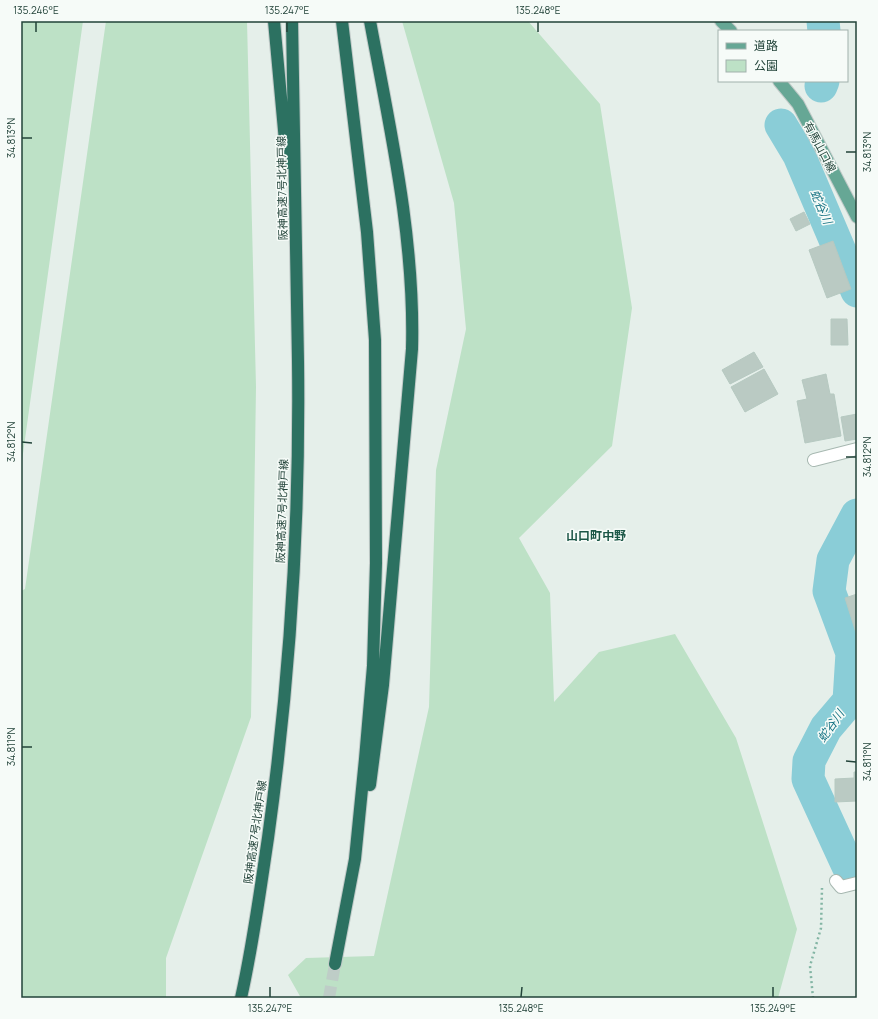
<svg xmlns="http://www.w3.org/2000/svg" width="878" height="1019" viewBox="0 0 878 1019" font-family="Manrope,'Noto Sans JP',sans-serif">
  <rect width="100%" height="100%" fill="#e5efea"/>
  <path fill="#bde1c6" d="M 21,21 L 83,21 L 21,468 Z
    M 106,21 L 247,21 L 256,387 L 251,717 L 166,958 L 166,998 L 21,998 L 21,591 L 25,589 Z
    M 402,21 L 528,21 L 600,104 L 632,308 L 612,446 L 519,538 L 550,593 L 554,702 L 599,652 L 675,634 L 736,738 L 797,929 L 778,998 L 301,998 L 288,975 L 306,958 L 374,956 L 429,707 L 436,470 L 466,329 L 454,203 Z"/>
  <g fill="none" stroke-linecap="round" stroke-linejoin="round">
    <path stroke="#8acdd7" stroke-width="33" d="M 823,21 L 824,31
      M 821,86 L 823,81
      M 781,125 L 799,155 L 857,291
      M 848,866 L 808,779 L 809,761 L 826,728 L 849,701 L 852,653 L 829,591 L 833,560 L 857,515"/>
  </g>
  <path fill="#bacac3" stroke="#b6c9c1" d="M 804,212 L 810,224 L 796,231 L 790,219 Z
    M 833,241 L 851,289 L 827,298 L 809,250 Z
    M 831,319 L 847,319 L 848,345 L 831,345 Z
    M 754,352 L 763,367 L 730,384 L 722,370 Z
    M 764,369 L 778,394 L 745,412 L 731,387 Z
    M 826,374 L 830,394 L 834,394 L 841,436 L 805,443 L 797,401 L 807,399 L 802,380 Z
    M 857,414 L 857,439 L 845,441 L 841,417 Z
    M 857,594 L 857,636 L 845,598 Z
    M 854,772 L 857,772 L 857,801 L 835,802 L 835,779 L 854,778 Z"/>
  <g fill="none" stroke-linecap="round" stroke-linejoin="round">
    <path stroke="#becdc7" stroke-width="12" stroke-dasharray="12 6" stroke-linecap="butt" d="M 329,998 L 335,964"/>
    <g stroke="#a7b8b1" stroke-width="14">
      <path id="street" d="M 814,460 L 857,449
        M 836,881 L 841,887 L 857,883"/>
    </g>
    <g stroke="#c1cac8" stroke-width="14">
      <path id="primary" d="M 721,21 L 731,31
        M 779,81 L 798,104 L 857,217"/>
    </g>
    <g stroke="#c1cac8" stroke-width="14">
      <path id="highway" d="M 274,21 L 287,163
        M 370,785 L 383,685 L 412,349 C 415,238 390,129 370,21
        M 335,964 L 355,859 L 365,759 L 373,666 L 376,563 L 375,340 L 367,232 L 342,21
        M 241,998 C 253,945 260,891 268,838 C 290,680 300,520 298,361 C 297,248 293,134 292,21"/>
    </g>
    <path stroke="#83b5a4" stroke-width="2.5" stroke-dasharray="2 3" stroke-linecap="butt" d="M 813,998 L 810,966 L 821,928 L 822,888"/>
    <use href="#street" stroke="#fff" stroke-width="12"/>
    <use href="#primary" stroke="#66a795" stroke-width="12"/>
    <use href="#highway" stroke="#2c7161" stroke-width="12"/>
  </g>
  <path fill="none" stroke="#224339" stroke-width="1.5" d="M 36,32 L 36,22M 287,32 L 287,22M 538,32 L 538,22M 22,138 L 32,138M 846,152 L 856,152M 22,442 L 32,443M 846,457 L 856,457M 22,747 L 32,747M 846,761 L 856,762M 270,997 L 270,987M 521,997 L 522,987M 773,997 L 773,987"/>
  <g text-anchor="middle" stroke-width="3" stroke-linejoin="round" paint-order="stroke">
    <g font-size="11" fill="#224339" stroke="#f6fbf8">
      <text transform="translate(820 147) rotate(62)" y="4">有馬山口線</text>
      <text transform="translate(282 188) rotate(-91)" y="4">阪神高速7号北神戸線</text>
      <text transform="translate(282 511) rotate(-88)" y="4">阪神高速7号北神戸線</text>
      <text transform="translate(255 832) rotate(-82)" y="4">阪神高速7号北神戸線</text>
    </g>
    <g font-size="12" font-style="italic" fill="#177484" stroke="#f6fbf8">
      <text transform="translate(821 207) rotate(67)" y="4">蛇谷川</text>
      <text transform="translate(831 726) rotate(-55)" y="4">蛇谷川</text>
    </g>
    <g font-size="12" font-weight="bold" fill="#1c5747" stroke="#f6fbf8">
      <text x="596" y="540">山口町中野</text>
    </g>
  </g>
  <rect width="878" height="1019" fill="none" stroke="#f6fbf8" stroke-width="44"/>
  <rect x="718" y="30" width="130" height="52" fill="#f6fbf8" stroke="#a1b1ac"/>
  <rect x="726" y="43" width="20" height="6" fill="#66a795" stroke="#a1b1ac"/>
  <text x="754" y="50" font-size="12" fill="#224339">道路</text>
  <rect x="726" y="60" width="20" height="12" fill="#bde1c6" stroke="#a1b1ac"/>
  <text x="754" y="70" font-size="12" fill="#224339">公園</text>
  <rect x="22" y="22" width="834" height="975" fill="none" stroke="#224339" stroke-width="1.5"/>
  <g font-size="10" text-anchor="middle" fill="#224339">
    <text x="36" y="14">135.246°E</text>
    <text x="287" y="14">135.247°E</text>
    <text x="538" y="14">135.248°E</text>
    <text transform="translate(11 138) rotate(-90)" y="4">34.813°N</text>
    <text transform="translate(867 152) rotate(-90)" y="4">34.813°N</text>
    <text transform="translate(11 442) rotate(-90)" y="4">34.812°N</text>
    <text transform="translate(867 457) rotate(-90)" y="4">34.812°N</text>
    <text transform="translate(11 747) rotate(-90)" y="4">34.811°N</text>
    <text transform="translate(867 762) rotate(-90)" y="4">34.811°N</text>
    <text x="270" y="1012">135.247°E</text>
    <text x="521" y="1012">135.248°E</text>
    <text x="773" y="1012">135.249°E</text>
  </g>
</svg>
